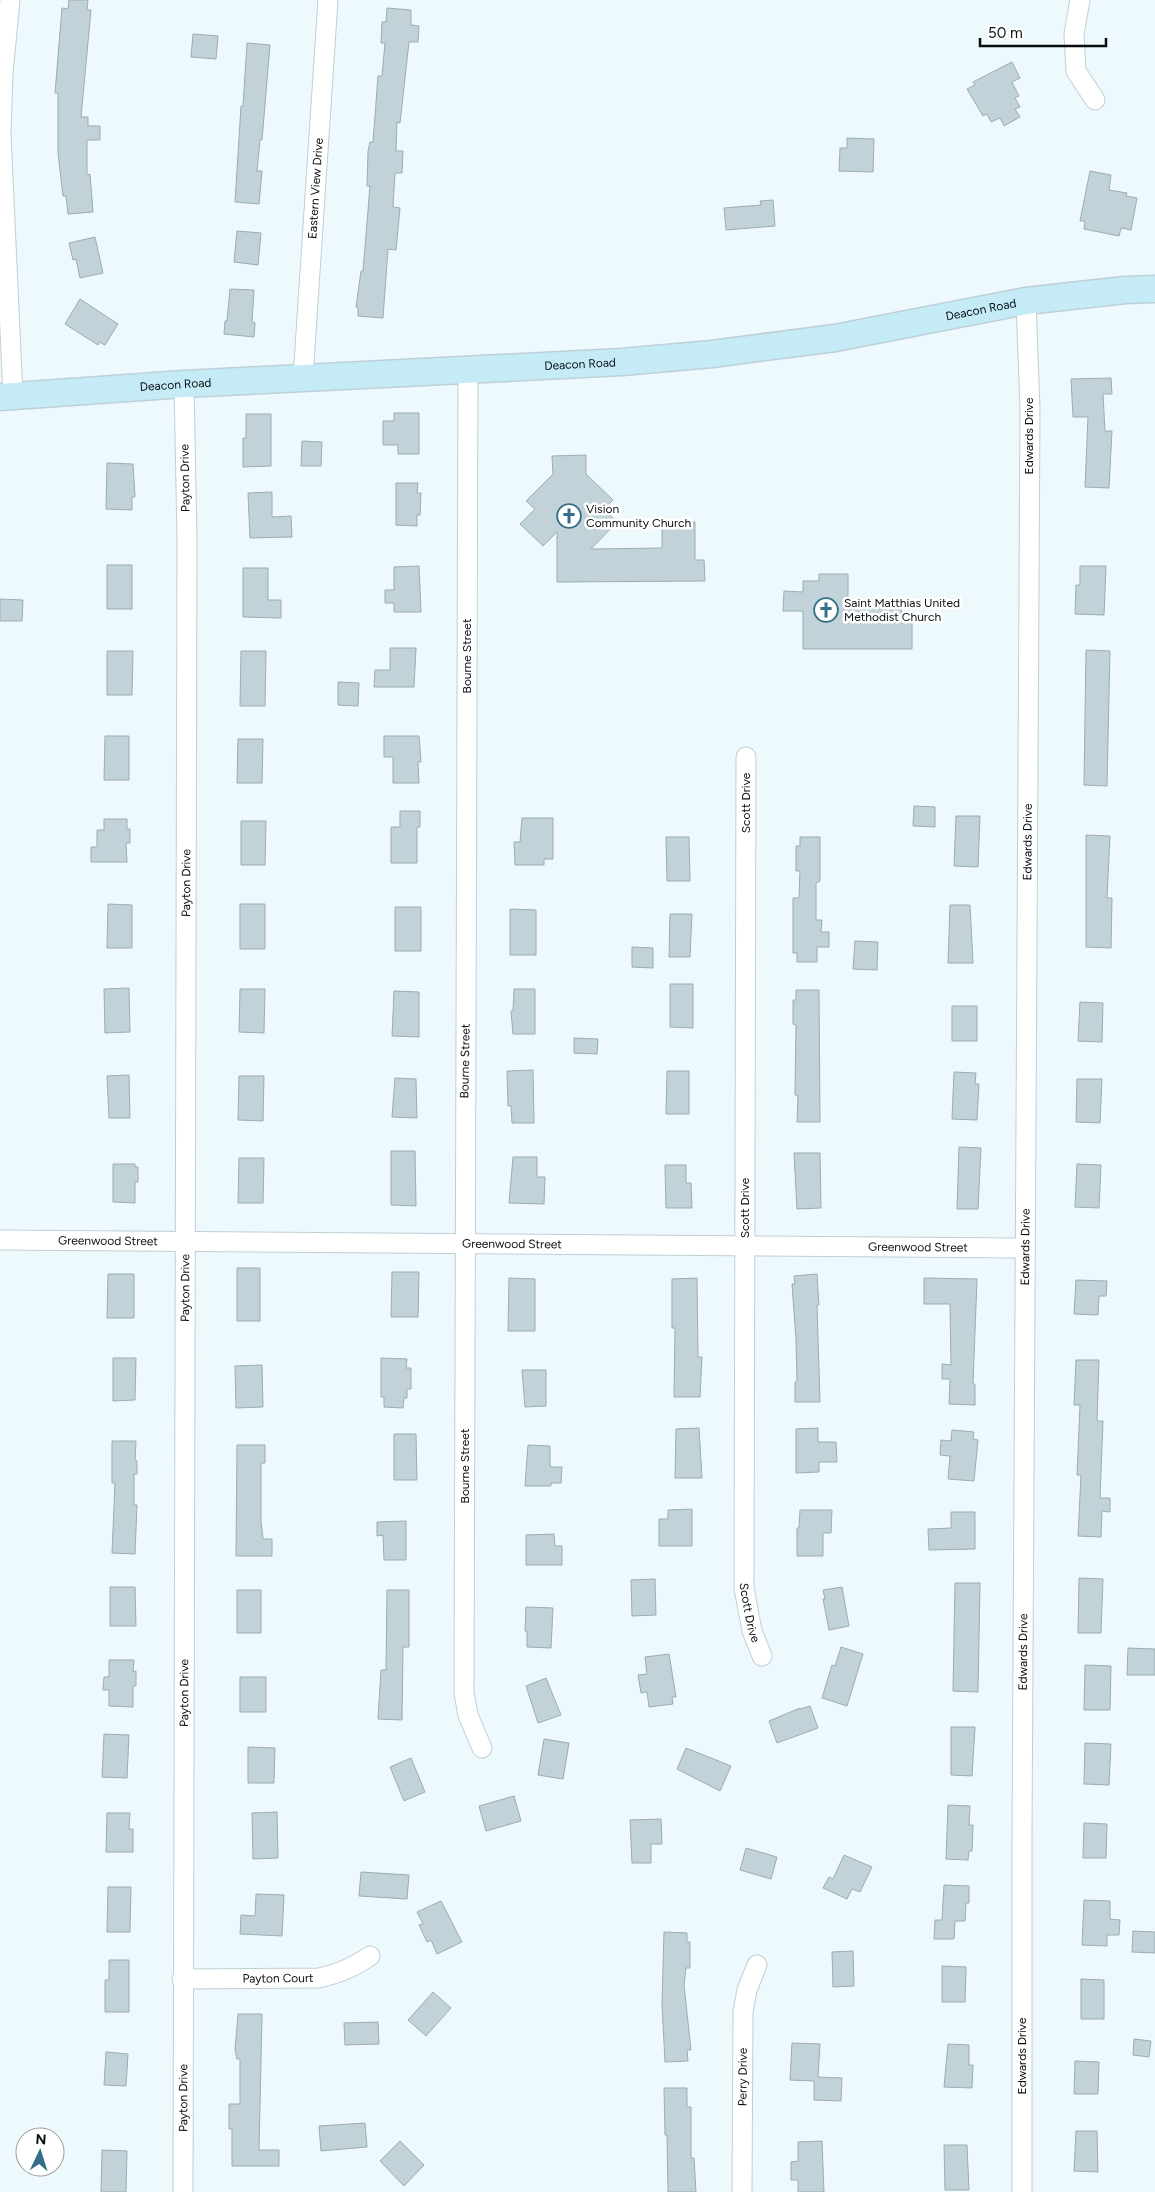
<svg xmlns="http://www.w3.org/2000/svg" width="1155" height="2192" viewBox="0 0 1155 2192" font-family="Figtree,sans-serif">
  <rect width="100%" height="100%" fill="#eef9fd"/>
  <path fill="#c1d2d9" stroke="#9bacb3" d="M 69,0 L 88,0 L 87,10 L 91,10 L 81,117 L 88,117 L 88,126 L 100,126 L 100,140 L 87,140 L 87,175 L 90,174 L 93,212 L 68,214 L 66,196 L 63,196 L 58,153 L 58,93 L 55,93 L 62,8 L 68,9 Z
    M 387,8 L 411,10 L 411,25 L 419,26 L 418,42 L 409,42 L 400,123 L 397,122 L 396,151 L 403,151 L 402,173 L 395,173 L 393,207 L 400,208 L 396,250 L 388,249 L 383,318 L 358,316 L 358,307 L 356,307 L 361,271 L 363,271 L 370,186 L 367,186 L 368,151 L 370,142 L 373,142 L 378,76 L 382,76 L 385,43 L 381,43 L 382,22 L 386,22 Z
    M 193,34 L 218,36 L 216,59 L 191,57 Z
    M 247,43 L 270,45 L 262,140 L 260,140 L 257,171 L 262,171 L 259,204 L 235,202 L 241,106 L 243,106 Z
    M 1012,62 L 1020,78 L 1012,82 L 1019,96 L 1015,98 L 1020,107 L 1015,109 L 1020,117 L 1004,126 L 1000,118 L 991,122 L 987,114 L 983,116 L 967,89 L 975,85 L 973,82 Z
    M 847,138 L 874,139 L 873,172 L 839,171 L 840,148 L 847,148 Z
    M 1090,171 L 1111,175 L 1109,190 L 1127,193 L 1126,196 L 1137,198 L 1131,230 L 1121,228 L 1119,236 L 1084,229 L 1085,221 L 1080,221 Z
    M 773,200 L 775,226 L 726,230 L 724,208 L 761,205 L 760,201 Z
    M 237,231 L 261,233 L 258,265 L 234,262 Z
    M 95,237 L 103,273 L 80,278 L 76,259 L 73,260 L 69,243 Z
    M 230,289 L 254,290 L 252,322 L 255,323 L 254,337 L 224,334 L 225,321 L 227,321 Z
    M 80,299 L 118,324 L 105,345 L 99,342 L 98,345 L 65,324 Z
    M 1111,378 L 1112,394 L 1103,394 L 1105,431 L 1112,431 L 1109,488 L 1085,487 L 1088,417 L 1073,417 L 1071,379 Z
    M 394,413 L 419,413 L 419,454 L 398,454 L 398,445 L 383,445 L 383,421 L 394,421 Z
    M 246,414 L 271,414 L 271,466 L 243,467 L 243,438 L 246,438 Z
    M 302,441 L 322,442 L 321,466 L 301,466 Z
    M 586,455 L 586,474 L 613,500 L 604,509 L 617,522 L 591,549 L 662,548 L 662,522 L 695,522 L 695,560 L 704,560 L 705,581 L 557,582 L 557,532 L 543,546 L 520,524 L 535,509 L 526,501 L 553,474 L 552,456 Z
    M 107,463 L 133,464 L 135,497 L 132,497 L 132,510 L 106,509 Z
    M 396,483 L 418,483 L 417,493 L 421,493 L 420,515 L 417,515 L 417,526 L 396,525 Z
    M 272,492 L 272,517 L 291,516 L 292,537 L 250,538 L 248,493 Z
    M 107,565 L 132,565 L 132,609 L 107,609 Z
    M 419,566 L 421,612 L 394,612 L 394,603 L 385,603 L 385,590 L 394,590 L 394,567 Z
    M 1080,566 L 1106,566 L 1104,615 L 1075,614 L 1076,585 L 1080,585 Z
    M 243,568 L 268,568 L 268,600 L 281,600 L 281,618 L 243,617 Z
    M 819,574 L 848,574 L 848,601 L 901,602 L 902,618 L 912,618 L 912,649 L 803,649 L 803,611 L 783,611 L 784,591 L 803,592 L 803,581 L 819,581 Z
    M 0,599 L 23,600 L 22,621 L 0,621 Z
    M 390,648 L 416,648 L 414,687 L 374,687 L 375,670 L 390,670 Z
    M 1086,650 L 1110,651 L 1107,786 L 1084,785 Z
    M 107,651 L 133,651 L 132,695 L 107,695 Z
    M 241,651 L 266,651 L 265,706 L 240,706 Z
    M 338,682 L 359,683 L 358,706 L 338,705 Z
    M 105,736 L 129,736 L 129,780 L 104,780 Z
    M 384,736 L 419,736 L 421,762 L 418,762 L 419,783 L 393,783 L 393,757 L 384,757 Z
    M 238,739 L 263,739 L 262,783 L 237,783 Z
    M 914,806 L 935,807 L 935,827 L 913,826 Z
    M 400,811 L 420,811 L 420,827 L 417,827 L 417,863 L 391,863 L 391,827 L 400,827 Z
    M 956,816 L 980,816 L 978,867 L 954,866 Z
    M 522,818 L 553,818 L 553,859 L 544,859 L 544,865 L 515,865 L 514,842 L 520,842 Z
    M 104,819 L 127,819 L 127,829 L 130,829 L 130,843 L 126,843 L 127,862 L 91,862 L 91,847 L 97,847 L 97,830 L 104,830 Z
    M 241,821 L 266,821 L 265,865 L 241,865 Z
    M 1086,835 L 1110,836 L 1107,898 L 1112,898 L 1111,948 L 1086,947 Z
    M 666,837 L 689,837 L 690,881 L 667,881 Z
    M 800,837 L 820,837 L 820,881 L 816,883 L 816,920 L 822,920 L 821,932 L 829,932 L 829,947 L 817,947 L 817,962 L 797,962 L 797,953 L 793,953 L 793,898 L 799,898 L 800,871 L 796,871 L 796,846 L 800,846 Z
    M 108,904 L 132,905 L 132,948 L 107,948 Z
    M 240,904 L 265,904 L 265,949 L 240,949 Z
    M 950,905 L 970,905 L 973,963 L 948,963 Z
    M 395,907 L 421,907 L 421,951 L 395,951 Z
    M 510,909 L 536,910 L 536,955 L 510,955 Z
    M 670,914 L 692,914 L 690,957 L 669,957 Z
    M 855,941 L 878,942 L 877,970 L 853,969 Z
    M 632,947 L 653,948 L 653,968 L 632,967 Z
    M 670,984 L 693,984 L 693,1028 L 670,1027 Z
    M 129,988 L 130,1032 L 105,1033 L 104,989 Z
    M 240,989 L 265,989 L 264,1033 L 239,1032 Z
    M 514,989 L 535,989 L 535,1034 L 513,1034 L 511,1011 L 513,1011 Z
    M 796,990 L 819,990 L 820,1122 L 797,1122 L 798,1095 L 795,1095 L 796,1025 L 793,1024 L 793,1000 L 796,1000 Z
    M 394,991 L 419,992 L 419,1037 L 392,1036 Z
    M 1080,1002 L 1103,1003 L 1102,1042 L 1078,1041 Z
    M 952,1006 L 977,1006 L 977,1041 L 952,1041 Z
    M 574,1038 L 598,1039 L 597,1054 L 574,1053 Z
    M 533,1070 L 534,1123 L 512,1123 L 511,1106 L 508,1106 L 507,1071 Z
    M 667,1071 L 689,1071 L 689,1114 L 666,1114 Z
    M 954,1072 L 976,1073 L 975,1084 L 979,1084 L 977,1120 L 952,1119 Z
    M 129,1075 L 130,1118 L 109,1118 L 107,1076 Z
    M 239,1076 L 264,1076 L 263,1121 L 238,1120 Z
    M 395,1078 L 416,1079 L 417,1118 L 392,1117 Z
    M 1077,1079 L 1102,1079 L 1100,1123 L 1076,1122 Z
    M 959,1147 L 981,1148 L 978,1209 L 957,1209 Z
    M 391,1151 L 415,1151 L 416,1206 L 391,1205 Z
    M 794,1153 L 820,1153 L 821,1208 L 797,1209 Z
    M 513,1157 L 537,1157 L 537,1177 L 545,1177 L 544,1204 L 509,1203 Z
    M 239,1158 L 264,1158 L 263,1203 L 238,1203 Z
    M 113,1164 L 135,1164 L 135,1167 L 138,1167 L 138,1182 L 135,1182 L 135,1203 L 113,1202 Z
    M 1077,1164 L 1101,1165 L 1099,1208 L 1075,1207 Z
    M 665,1165 L 686,1165 L 686,1183 L 691,1183 L 692,1208 L 666,1208 Z
    M 237,1268 L 260,1268 L 260,1321 L 237,1321 Z
    M 392,1272 L 419,1272 L 418,1317 L 391,1317 Z
    M 108,1274 L 134,1274 L 134,1318 L 107,1318 Z
    M 817,1274 L 819,1305 L 817,1305 L 820,1402 L 795,1402 L 795,1382 L 797,1381 L 796,1339 L 792,1284 L 795,1284 L 794,1276 Z
    M 509,1278 L 535,1279 L 535,1331 L 508,1331 Z
    M 697,1278 L 698,1357 L 702,1357 L 700,1397 L 674,1397 L 675,1328 L 672,1328 L 672,1279 Z
    M 924,1278 L 977,1279 L 973,1384 L 975,1384 L 975,1405 L 949,1404 L 950,1379 L 942,1379 L 942,1364 L 951,1365 L 950,1304 L 924,1304 Z
    M 1076,1280 L 1107,1281 L 1106,1296 L 1099,1296 L 1098,1315 L 1074,1314 Z
    M 113,1358 L 136,1358 L 135,1400 L 113,1401 Z
    M 381,1358 L 407,1359 L 406,1368 L 411,1368 L 411,1389 L 407,1389 L 407,1398 L 404,1398 L 403,1408 L 384,1407 L 384,1397 L 381,1397 Z
    M 1076,1360 L 1099,1360 L 1097,1421 L 1103,1421 L 1100,1498 L 1110,1498 L 1110,1512 L 1102,1511 L 1101,1537 L 1078,1536 L 1081,1475 L 1077,1475 L 1080,1405 L 1074,1405 Z
    M 262,1365 L 263,1407 L 236,1408 L 235,1366 Z
    M 522,1370 L 546,1370 L 546,1406 L 525,1407 Z
    M 699,1428 L 702,1478 L 675,1478 L 676,1429 Z
    M 818,1428 L 818,1442 L 836,1442 L 837,1462 L 819,1462 L 819,1472 L 796,1473 L 796,1429 Z
    M 952,1430 L 974,1432 L 973,1439 L 978,1440 L 974,1481 L 948,1479 L 950,1456 L 940,1455 L 941,1440 L 951,1441 Z
    M 394,1434 L 416,1434 L 417,1480 L 394,1480 Z
    M 112,1441 L 136,1441 L 135,1460 L 137,1461 L 137,1474 L 134,1474 L 134,1505 L 137,1505 L 135,1554 L 112,1553 L 115,1483 L 112,1483 Z
    M 237,1445 L 265,1445 L 265,1463 L 261,1463 L 261,1521 L 263,1539 L 272,1539 L 272,1556 L 236,1556 Z
    M 528,1445 L 550,1446 L 550,1464 L 551,1467 L 562,1467 L 561,1483 L 551,1483 L 551,1486 L 525,1486 Z
    M 692,1509 L 692,1546 L 659,1546 L 659,1519 L 668,1519 L 668,1510 Z
    M 800,1510 L 832,1510 L 831,1533 L 823,1533 L 823,1556 L 797,1556 L 797,1528 L 799,1528 Z
    M 951,1512 L 975,1512 L 975,1549 L 929,1550 L 928,1529 L 951,1528 Z
    M 406,1521 L 406,1560 L 384,1560 L 383,1535 L 377,1536 L 377,1522 Z
    M 554,1534 L 555,1546 L 562,1546 L 562,1565 L 526,1565 L 526,1535 Z
    M 1079,1578 L 1103,1579 L 1101,1633 L 1078,1633 Z
    M 655,1579 L 656,1615 L 632,1616 L 631,1580 Z
    M 955,1583 L 980,1583 L 978,1692 L 953,1691 Z
    M 110,1587 L 135,1587 L 136,1626 L 110,1626 Z
    M 842,1587 L 849,1626 L 829,1630 L 823,1599 L 825,1599 L 823,1590 Z
    M 237,1590 L 261,1590 L 261,1633 L 237,1633 Z
    M 387,1590 L 409,1590 L 409,1647 L 403,1647 L 402,1720 L 378,1719 L 381,1670 L 386,1670 Z
    M 526,1607 L 553,1608 L 551,1648 L 527,1647 L 527,1631 L 525,1631 Z
    M 841,1647 L 863,1654 L 847,1706 L 822,1698 L 832,1665 L 835,1666 Z
    M 1128,1648 L 1155,1649 L 1155,1675 L 1127,1675 Z
    M 669,1654 L 676,1697 L 672,1697 L 673,1704 L 649,1707 L 647,1692 L 641,1693 L 638,1675 L 647,1674 L 645,1657 Z
    M 109,1660 L 134,1660 L 133,1672 L 136,1671 L 136,1686 L 133,1686 L 133,1707 L 109,1706 L 109,1690 L 103,1690 L 104,1677 L 109,1677 Z
    M 1085,1665 L 1111,1666 L 1110,1710 L 1084,1710 Z
    M 240,1677 L 266,1677 L 266,1712 L 240,1712 Z
    M 546,1678 L 561,1715 L 538,1723 L 526,1686 Z
    M 810,1706 L 818,1728 L 777,1743 L 769,1721 L 800,1708 L 800,1709 Z
    M 951,1727 L 975,1727 L 972,1776 L 951,1775 Z
    M 104,1734 L 129,1735 L 127,1778 L 102,1777 Z
    M 544,1739 L 569,1743 L 563,1779 L 538,1775 Z
    M 1085,1743 L 1111,1744 L 1109,1785 L 1084,1784 Z
    M 248,1747 L 275,1748 L 274,1783 L 248,1783 Z
    M 686,1748 L 731,1766 L 720,1791 L 677,1769 Z
    M 411,1758 L 425,1792 L 404,1801 L 390,1767 Z
    M 514,1796 L 521,1821 L 486,1831 L 479,1806 Z
    M 948,1805 L 970,1806 L 969,1825 L 973,1825 L 972,1851 L 969,1851 L 968,1860 L 946,1859 Z
    M 277,1812 L 278,1858 L 253,1859 L 252,1813 Z
    M 107,1813 L 130,1813 L 129,1829 L 133,1829 L 133,1852 L 106,1852 Z
    M 661,1819 L 662,1844 L 651,1844 L 651,1863 L 632,1863 L 630,1820 Z
    M 1084,1823 L 1107,1824 L 1106,1858 L 1083,1858 Z
    M 746,1848 L 777,1857 L 771,1879 L 740,1870 Z
    M 844,1855 L 872,1867 L 860,1892 L 852,1889 L 847,1899 L 823,1888 L 829,1877 L 833,1879 Z
    M 361,1872 L 409,1875 L 407,1899 L 359,1896 Z
    M 944,1885 L 969,1886 L 969,1903 L 966,1903 L 965,1921 L 955,1921 L 954,1939 L 934,1939 L 935,1920 L 942,1920 Z
    M 108,1887 L 131,1887 L 130,1932 L 107,1932 Z
    M 256,1894 L 284,1895 L 282,1936 L 240,1934 L 241,1915 L 255,1916 Z
    M 1084,1900 L 1110,1901 L 1110,1919 L 1120,1920 L 1119,1935 L 1107,1935 L 1107,1946 L 1082,1945 Z
    M 441,1901 L 462,1942 L 437,1954 L 431,1940 L 427,1942 L 419,1925 L 423,1924 L 417,1912 Z
    M 1133,1931 L 1155,1932 L 1155,1953 L 1132,1952 Z
    M 664,1932 L 687,1933 L 687,1942 L 690,1942 L 690,1968 L 686,1968 L 684,1985 L 691,2050 L 687,2050 L 688,2061 L 665,2062 L 662,2005 Z
    M 853,1951 L 854,1986 L 833,1987 L 832,1952 Z
    M 109,1960 L 129,1960 L 129,2012 L 105,2012 L 105,1980 L 109,1980 Z
    M 942,1966 L 966,1967 L 965,2002 L 942,2002 Z
    M 1081,1979 L 1104,1980 L 1104,2019 L 1081,2019 Z
    M 433,1992 L 451,2008 L 426,2036 L 408,2020 Z
    M 238,2014 L 262,2014 L 259,2150 L 279,2150 L 279,2166 L 232,2166 L 232,2129 L 229,2129 L 229,2104 L 240,2104 L 240,2059 L 237,2059 L 235,2050 Z
    M 378,2022 L 379,2044 L 345,2045 L 344,2023 Z
    M 1134,2039 L 1151,2041 L 1149,2057 L 1133,2055 Z
    M 792,2043 L 820,2044 L 818,2077 L 842,2078 L 841,2101 L 814,2100 L 814,2081 L 790,2080 Z
    M 948,2044 L 969,2045 L 969,2065 L 973,2065 L 972,2088 L 944,2087 Z
    M 106,2052 L 128,2054 L 126,2086 L 104,2085 Z
    M 1075,2061 L 1099,2062 L 1098,2094 L 1074,2094 Z
    M 664,2088 L 687,2088 L 687,2107 L 691,2107 L 691,2158 L 694,2158 L 696,2192 L 668,2192 L 667,2135 L 665,2135 Z
    M 365,2123 L 367,2147 L 321,2151 L 319,2126 Z
    M 1076,2131 L 1097,2131 L 1098,2172 L 1074,2171 Z
    M 400,2141 L 424,2165 L 404,2186 L 380,2161 Z
    M 822,2141 L 824,2192 L 798,2192 L 798,2180 L 791,2180 L 791,2162 L 798,2161 L 798,2142 Z
    M 944,2145 L 967,2145 L 969,2190 L 945,2190 Z
    M 102,2150 L 127,2151 L 126,2192 L 101,2192 Z"/>
  <g fill="none" stroke-linecap="round" stroke-linejoin="round">
    <g stroke="#bed0d7" stroke-width="21">
      <g id="minor">
        <path d="M 10,0 L 3,73 L 1,134 L 13,396"/>
        <path d="M 1080,0 L 1074,34 L 1076,71 L 1095,100"/>
        <path d="M 468,370 L 464,1693 L 468,1715 L 482,1748"/>
        <path id="s1" d="M 303,378 L 328,0"/>
        <path id="s2" d="M 746,757 L 744,1588 L 752,1631 L 762,1656"/>
        <path id="s3" d="M 0,1240 L 1025,1248"/>
        <path id="s4" d="M 182,1979 L 319,1978 C 338,1974 353,1968 370,1956"/>
        <path id="s5" d="M 183,2192 L 187,539 L 184,384"/>
        <path id="s6" d="M 742,2192 L 743,2012 L 747,1990 L 757,1965"/>
        <path id="s7" d="M 1022,2192 L 1022,1836 L 1030,409 L 1026,301"/>
      </g>
    </g>
    <g stroke="#bed0d7" stroke-width="29">
      <g id="secondary">
        <path id="s8" d="M 0,397 L 184,384 L 622,362 L 712,354 L 835,338 L 1026,301 L 1125,290 L 1155,289"/>
      </g>
    </g>
    <use href="#minor" stroke="#fff" stroke-width="19"/>
    <use href="#secondary" stroke="#c5ebf7" stroke-width="26"/>
  </g>
  <defs>
    <g id="church-ring" transform="scale(1.25)"><circle r="9.5" fill="#fff" stroke="#337087" stroke-width="1.5"/><path d="M-1.2-6h2.4v3.5h3.3v2.4h-3.3V6h-2.4V-.1h-3.3v-2.4h3.3Z" fill="#337087"/></g>
  </defs>
  <g fill-rule="evenodd">
    <use href="#church-ring" x="569" y="516"/>
    <use href="#church-ring" x="826" y="610"/>
  </g>
  <g text-anchor="middle" stroke-width="5" stroke-linejoin="round" paint-order="stroke">
    <g font-size="12" fill="#070d0f" stroke="#fff">
      <text dy="4" stroke="none"><textPath href="#s1" startOffset="190">Eastern View Drive</textPath></text>
      <text dy="4" stroke="none"><textPath href="#s8" startOffset="986">Deacon Road</textPath></text>
      <text dy="4" stroke="none"><textPath href="#s8" startOffset="581">Deacon Road</textPath></text>
      <text dy="4" stroke="none"><textPath href="#s8" startOffset="176">Deacon Road</textPath></text>
      <text transform="translate(1029 436) rotate(-90)" y="4">Edwards Drive</text>
      <text transform="translate(185 478) rotate(-91)" y="4">Payton Drive</text>
      <text transform="translate(467 656) rotate(-90)" y="4">Bourne Street</text>
      <text transform="translate(746 803) rotate(-90)" y="4">Scott Drive</text>
      <text dy="4" stroke="none"><textPath href="#s7" startOffset="1350">Edwards Drive</textPath></text>
      <text dy="4" stroke="none"><textPath href="#s5" startOffset="1309">Payton Drive</textPath></text>
      <text transform="translate(465 1061) rotate(-89)" y="4">Bourne Street</text>
      <text transform="translate(745 1208) rotate(-90)" y="4">Scott Drive</text>
      <text dy="4" stroke="none"><textPath href="#s3" startOffset="108">Greenwood Street</textPath></text>
      <text dy="4" stroke="none"><textPath href="#s3" startOffset="512">Greenwood Street</textPath></text>
      <text dy="4" stroke="none"><textPath href="#s3" startOffset="918">Greenwood Street</textPath></text>
      <text dy="4" stroke="none"><textPath href="#s7" startOffset="945">Edwards Drive</textPath></text>
      <text dy="4" stroke="none"><textPath href="#s5" startOffset="904">Payton Drive</textPath></text>
      <text transform="translate(465 1466) rotate(-90)" y="4">Bourne Street</text>
      <text dy="4" stroke="none"><textPath href="#s2" startOffset="856">Scott Drive</textPath></text>
      <text dy="4" stroke="none"><textPath href="#s7" startOffset="540">Edwards Drive</textPath></text>
      <text dy="4" stroke="none"><textPath href="#s5" startOffset="499">Payton Drive</textPath></text>
      <text dy="4" stroke="none"><textPath href="#s4" startOffset="96">Payton Court</textPath></text>
      <text transform="translate(1022 2056) rotate(-90)" y="4">Edwards Drive</text>
      <text dy="4" stroke="none"><textPath href="#s6" startOffset="115">Perry Drive</textPath></text>
      <text dy="4" stroke="none"><textPath href="#s5" startOffset="94">Payton Drive</textPath></text>
    </g>
    <g font-size="12" fill="#070d0f" stroke="#fff" text-anchor="start">
      <text x="586" y="513">Vision<tspan x="586" dy="14">Community Church</tspan></text>
      <text x="844" y="607">Saint Matthias United<tspan x="844" dy="14">Methodist Church</tspan></text>
    </g>
  </g>
  <g transform="translate(40 2152) rotate(4)"><circle r="24" fill="#ffffff" stroke="#9c9e9f"/>
  <path d="M0-4L9 19L0 12L-9 19Z" fill="#337087"/>
  <text y="-8" font-size="14" font-weight="bold" text-anchor="middle" fill="#070d0f">N</text>
  </g>
  <path d="M980 38v8h126v-8" fill="none" stroke="#070d0f" stroke-width="2.5"/>
  <text x="988" y="38" font-size="15" fill="#070d0f" stroke="#ffffff" stroke-width="4" paint-order="stroke">50 m</text>
</svg>
